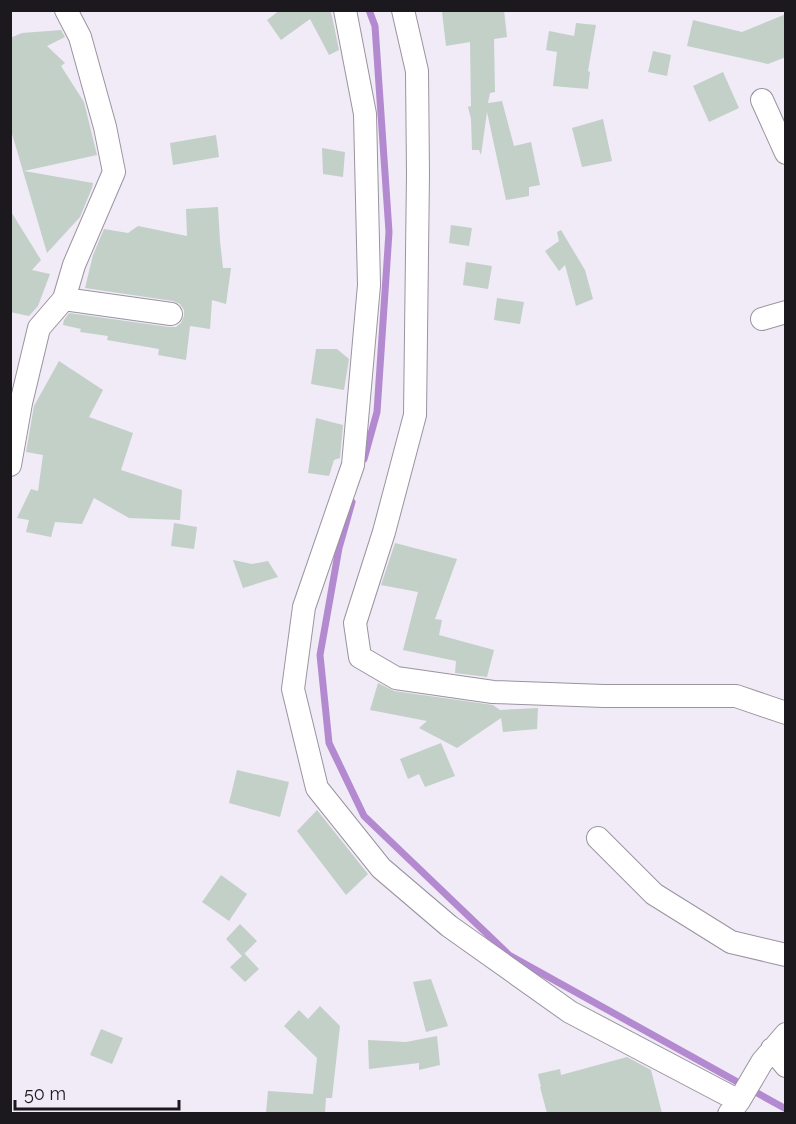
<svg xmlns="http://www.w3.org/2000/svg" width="796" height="1124" viewBox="0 0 796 1124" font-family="Raleway,sans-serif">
  <rect width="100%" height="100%" fill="#f1eaf7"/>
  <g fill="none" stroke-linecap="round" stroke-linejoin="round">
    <path stroke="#b389cf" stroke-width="7" d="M 364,459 L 377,412 L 389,232 L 375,26 L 369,10
      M 352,502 L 339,548 L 320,655 L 329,743 L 364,816 L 509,955 L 786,1109"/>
  </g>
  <path fill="#c2d0c8" d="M 280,10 L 330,10 L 332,16 L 339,50 L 329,55 L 310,19 L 281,40 L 267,20 Z
    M 452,10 L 504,10 L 507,37 L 494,39 L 495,92 L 490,93 L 488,103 L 502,101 L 514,146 L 531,142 L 540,185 L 529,187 L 529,196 L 506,200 L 487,112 L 481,155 L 479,150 L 472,150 L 471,119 L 468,107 L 471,106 L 470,42 L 446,46 L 442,12 Z
    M 786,14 L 786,57 L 768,64 L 687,46 L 693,20 L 742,32 Z
    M 576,23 L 596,25 L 588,71 L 590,72 L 588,89 L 553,86 L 557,52 L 546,50 L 549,31 L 574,36 Z
    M 61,30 L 65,37 L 47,46 L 65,63 L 61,66 L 84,102 L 97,155 L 24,171 L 93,183 L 92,188 L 80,217 L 47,253 L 10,127 L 10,38 L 22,33 Z
    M 653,51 L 671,55 L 667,76 L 648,72 Z
    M 723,72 L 739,108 L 709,122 L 693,86 Z
    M 603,119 L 612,161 L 582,167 L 572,128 Z
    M 216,135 L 219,157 L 173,165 L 170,143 Z
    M 322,148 L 345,152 L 343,177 L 323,174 Z
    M 218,207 L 220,241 L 223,268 L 231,268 L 226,304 L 212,300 L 210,329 L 190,326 L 186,360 L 158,355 L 159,349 L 107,340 L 108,336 L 80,332 L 81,329 L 63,325 L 64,320 L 69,313 L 169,327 L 176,327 L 181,323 L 184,316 L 184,310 L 180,304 L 173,301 L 85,288 L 93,255 L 104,229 L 128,233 L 138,226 L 187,236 L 186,209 Z
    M 10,210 L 41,260 L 32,270 L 50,274 L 38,306 L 29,316 L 10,312 Z
    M 451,225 L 472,228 L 469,246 L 449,243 Z
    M 561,230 L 585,270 L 593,299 L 576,306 L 565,265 L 559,271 L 545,251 L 559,241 L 557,232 Z
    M 466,262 L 492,266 L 488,289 L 463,285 Z
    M 497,298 L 524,302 L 520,324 L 494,320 Z
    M 316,349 L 337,349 L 349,359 L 344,390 L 311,384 Z
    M 59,361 L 103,390 L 89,417 L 133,433 L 121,470 L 182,490 L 180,520 L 129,518 L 94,498 L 82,524 L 55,522 L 51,537 L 26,532 L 29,520 L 17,518 L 31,489 L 38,491 L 43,455 L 26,452 L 34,406 Z
    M 316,418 L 343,425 L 340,458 L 334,460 L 329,476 L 308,473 Z
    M 174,523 L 197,527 L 194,549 L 171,546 Z
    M 395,543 L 457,559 L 435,619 L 442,620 L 439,635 L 494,650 L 487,677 L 455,673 L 456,661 L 403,650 L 418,592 L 381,585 Z
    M 233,560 L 252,564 L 268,561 L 278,577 L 243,588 Z
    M 378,683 L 394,691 L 493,705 L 500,710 L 538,708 L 537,729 L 503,732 L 501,718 L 457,748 L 419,728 L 427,721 L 370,710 Z
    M 441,743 L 455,776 L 425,787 L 419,774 L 408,779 L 400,759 Z
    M 237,770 L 289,782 L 280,817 L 229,803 Z
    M 317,810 L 368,874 L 346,895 L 297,831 Z
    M 221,875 L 247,894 L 229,921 L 202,902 Z
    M 240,924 L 257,941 L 243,955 L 244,953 L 259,969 L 245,982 L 230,967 L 242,956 L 226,939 Z
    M 431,979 L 448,1026 L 426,1032 L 413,982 Z
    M 320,1006 L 340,1026 L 332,1098 L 326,1098 L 325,1113 L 266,1113 L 268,1091 L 313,1094 L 317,1058 L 284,1026 L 299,1010 L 308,1019 Z
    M 101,1029 L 123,1038 L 112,1064 L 90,1055 Z
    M 437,1036 L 440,1065 L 419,1070 L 419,1063 L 369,1069 L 368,1040 L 406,1042 Z
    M 627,1057 L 651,1070 L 662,1113 L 547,1113 L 540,1087 L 541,1087 L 538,1074 L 560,1069 L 561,1075 Z"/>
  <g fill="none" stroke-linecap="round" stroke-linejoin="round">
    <g stroke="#9a949f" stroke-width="24">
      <path id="minor" d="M 345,10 L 365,114 L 369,285 L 353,465 L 304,607 L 293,689 L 317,788 L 381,868 L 449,926 L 570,1012 L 739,1101
        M 403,10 L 417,71 L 418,174 L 415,415 L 384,532 L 355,623 L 360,657 L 396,678 L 493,692 L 604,696 L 736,696 L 786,713
        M 762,100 L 786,153
        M 64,299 L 171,314
        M 762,319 L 786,312
        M 10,465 L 21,403 L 39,328 L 64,299 L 74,265 L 114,172 L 105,127 L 80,37 L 66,10
        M 598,838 L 654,894 L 731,942 L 786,955
        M 772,1049 L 786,1066
        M 729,1114 L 739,1101 L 762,1062 L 786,1034"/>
    </g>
    <use href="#minor" stroke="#fff" stroke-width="22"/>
  </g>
  <rect width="796" height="1124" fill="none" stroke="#1c191e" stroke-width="24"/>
  <path d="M15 1100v9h164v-9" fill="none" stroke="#1c191e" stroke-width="3"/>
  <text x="24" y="1100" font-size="18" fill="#1c191e" stroke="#f1eaf7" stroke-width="4.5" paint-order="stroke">50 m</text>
</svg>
